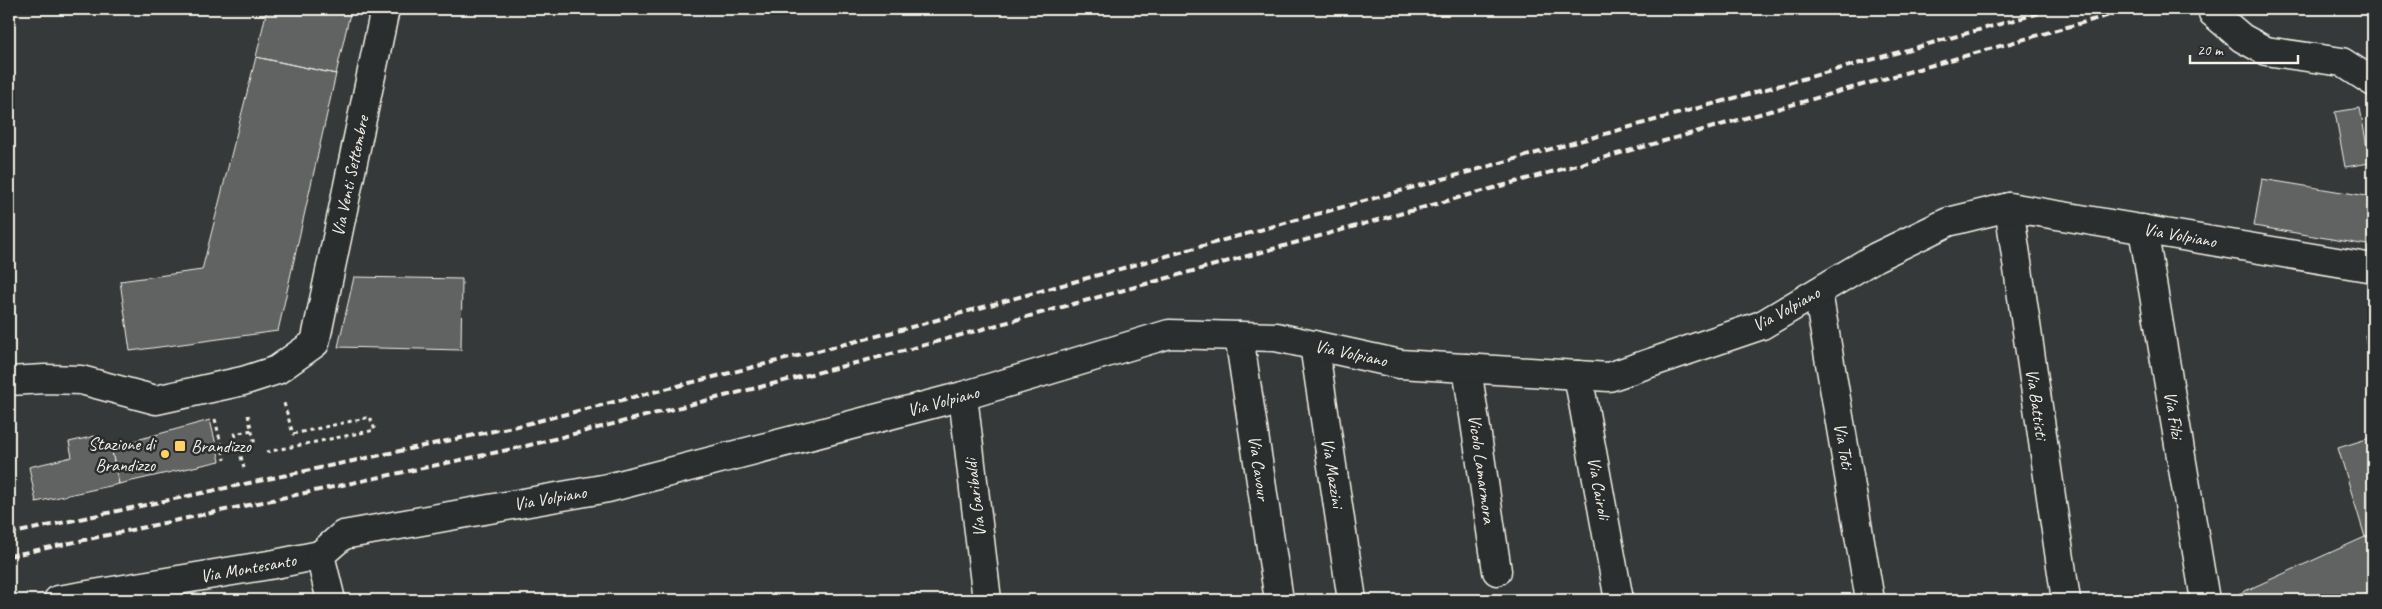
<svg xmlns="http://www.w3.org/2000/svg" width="2382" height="609" viewBox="0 0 2382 609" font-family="Caveat,sans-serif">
  <rect width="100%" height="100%" fill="#363939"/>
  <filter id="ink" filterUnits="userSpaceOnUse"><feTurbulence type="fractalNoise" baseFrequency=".02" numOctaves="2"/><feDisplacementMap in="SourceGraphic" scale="10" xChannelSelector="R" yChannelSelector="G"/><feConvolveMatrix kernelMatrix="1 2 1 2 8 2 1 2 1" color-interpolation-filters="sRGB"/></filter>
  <g filter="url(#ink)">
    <path fill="#616362" stroke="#f4f1e8" d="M 267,9 L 351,9 L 336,74 L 256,57 Z
      M 256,57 L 336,74 L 278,331 L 130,351 L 120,281 L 202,270 Z
      M 2360,108 L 2370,163 L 2345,167 L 2335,112 Z
      M 2262,179 L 2373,197 L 2373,246 L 2254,226 Z
      M 354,277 L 462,279 L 461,350 L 338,347 Z
      M 2373,334 L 2373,386 L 2365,335 Z
      M 210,420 L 220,461 L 119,484 L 111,447 Z
      M 95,436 L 98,449 L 111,447 L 119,484 L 36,502 L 29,467 L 72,457 L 69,442 Z
      M 2373,437 L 2373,535 L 2365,537 L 2338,448 Z
      M 2373,535 L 2373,600 L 2225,600 L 2365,537 Z"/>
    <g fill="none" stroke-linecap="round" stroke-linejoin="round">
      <g stroke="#f4f1e8" stroke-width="31">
        <path id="minor" d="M 2213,13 L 2242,38 L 2266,51 L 2342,62 L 2373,82
          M 2009,207 L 2066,600
          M 2143,229 L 2205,600
          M 1818,292 L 1870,600
          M 1239,336 L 1279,600
          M 1314,345 L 1352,600
          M 1467,368 L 1497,571
          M 1578,375 L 1619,600
          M 9,381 L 45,379 L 81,380 L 156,400 L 243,381 L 277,370 L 315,343 L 385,9
          M 963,396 L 987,600
          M 58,600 L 275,564 L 320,555"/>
      </g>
      <g stroke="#f4f1e8" stroke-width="31">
        <path id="tertiary" d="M 331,600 L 320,555 L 343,535 L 608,488 L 963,396 L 1169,334 L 1276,337 L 1400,364 L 1609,377 L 1762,325 L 1876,257 L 1948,222 L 2009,207 L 2373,268"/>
      </g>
      <path stroke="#f4f1e8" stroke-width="3" stroke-dasharray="4 4" stroke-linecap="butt" d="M 248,415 L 255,445
        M 215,419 L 225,460
        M 266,452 L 375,430 L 370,417 L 293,434 L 284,403
        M 244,468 L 235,434 L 252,430"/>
      <use href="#minor" stroke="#2a2d2e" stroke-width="28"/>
      <use href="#tertiary" stroke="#2a2d2e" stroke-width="28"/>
      <path stroke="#f4f1e8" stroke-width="4" stroke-dasharray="8 4" stroke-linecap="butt" d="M 9,534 L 522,425 L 897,331 L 2054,9
        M 9,556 L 526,446 L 903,351 L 1664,141 L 2131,9"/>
    </g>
  </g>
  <g fill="#ffd166" stroke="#2a2d2e" stroke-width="2">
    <rect x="174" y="440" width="12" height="12" rx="2.5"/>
    <circle cx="165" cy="454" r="5"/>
  </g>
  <g text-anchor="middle" stroke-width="5" stroke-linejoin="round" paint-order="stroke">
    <g font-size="18" fill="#f4f1e8" stroke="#2a2d2e">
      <text transform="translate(350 176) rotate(-78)" y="6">Via Venti Settembre</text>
      <text transform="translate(2180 235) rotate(10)" y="6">Via Volpiano</text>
      <text transform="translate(1786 309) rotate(-29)" y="6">Via Volpiano</text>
      <text transform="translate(1351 353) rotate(12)" y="6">Via Volpiano</text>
      <text transform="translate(943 401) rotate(-15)" y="6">Via Volpiano</text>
      <text transform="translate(2037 404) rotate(82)" y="6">Via Battisti</text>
      <text transform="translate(2174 415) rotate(81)" y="6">Via Filzi</text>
      <text transform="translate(1844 446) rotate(80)" y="6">Via Toti</text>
      <text transform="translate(1259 468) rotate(82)" y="6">Via Cavour</text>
      <text transform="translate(1482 469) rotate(82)" y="6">Vicolo Lamarmora</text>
      <text transform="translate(1333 473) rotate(81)" y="6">Via Mazzini</text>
      <text transform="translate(1599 488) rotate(80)" y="6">Via Cairoli</text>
      <text transform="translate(550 498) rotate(-10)" y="6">Via Volpiano</text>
      <text transform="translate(975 498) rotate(-97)" y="6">Via Garibaldi</text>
      <text transform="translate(248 568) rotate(-10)" y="6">Via Montesanto</text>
    </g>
    <g font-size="18" fill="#f4f1e8" stroke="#2a2d2e" text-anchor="end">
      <text x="155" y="450">Stazione di<tspan x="155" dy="21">Brandizzo</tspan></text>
      <text x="191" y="452" text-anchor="start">Brandizzo</text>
    </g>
  </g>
  <rect width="2382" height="609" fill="none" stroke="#2a2d2e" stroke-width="30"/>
  <rect x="15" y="15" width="2352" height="579" fill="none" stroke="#f4f1e8" stroke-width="2" filter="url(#ink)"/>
  <path d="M2190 55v8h108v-8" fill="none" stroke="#f4f1e8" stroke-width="2.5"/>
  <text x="2197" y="55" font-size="15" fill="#f4f1e8" stroke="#2a2d2e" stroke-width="4" paint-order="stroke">20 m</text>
</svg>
